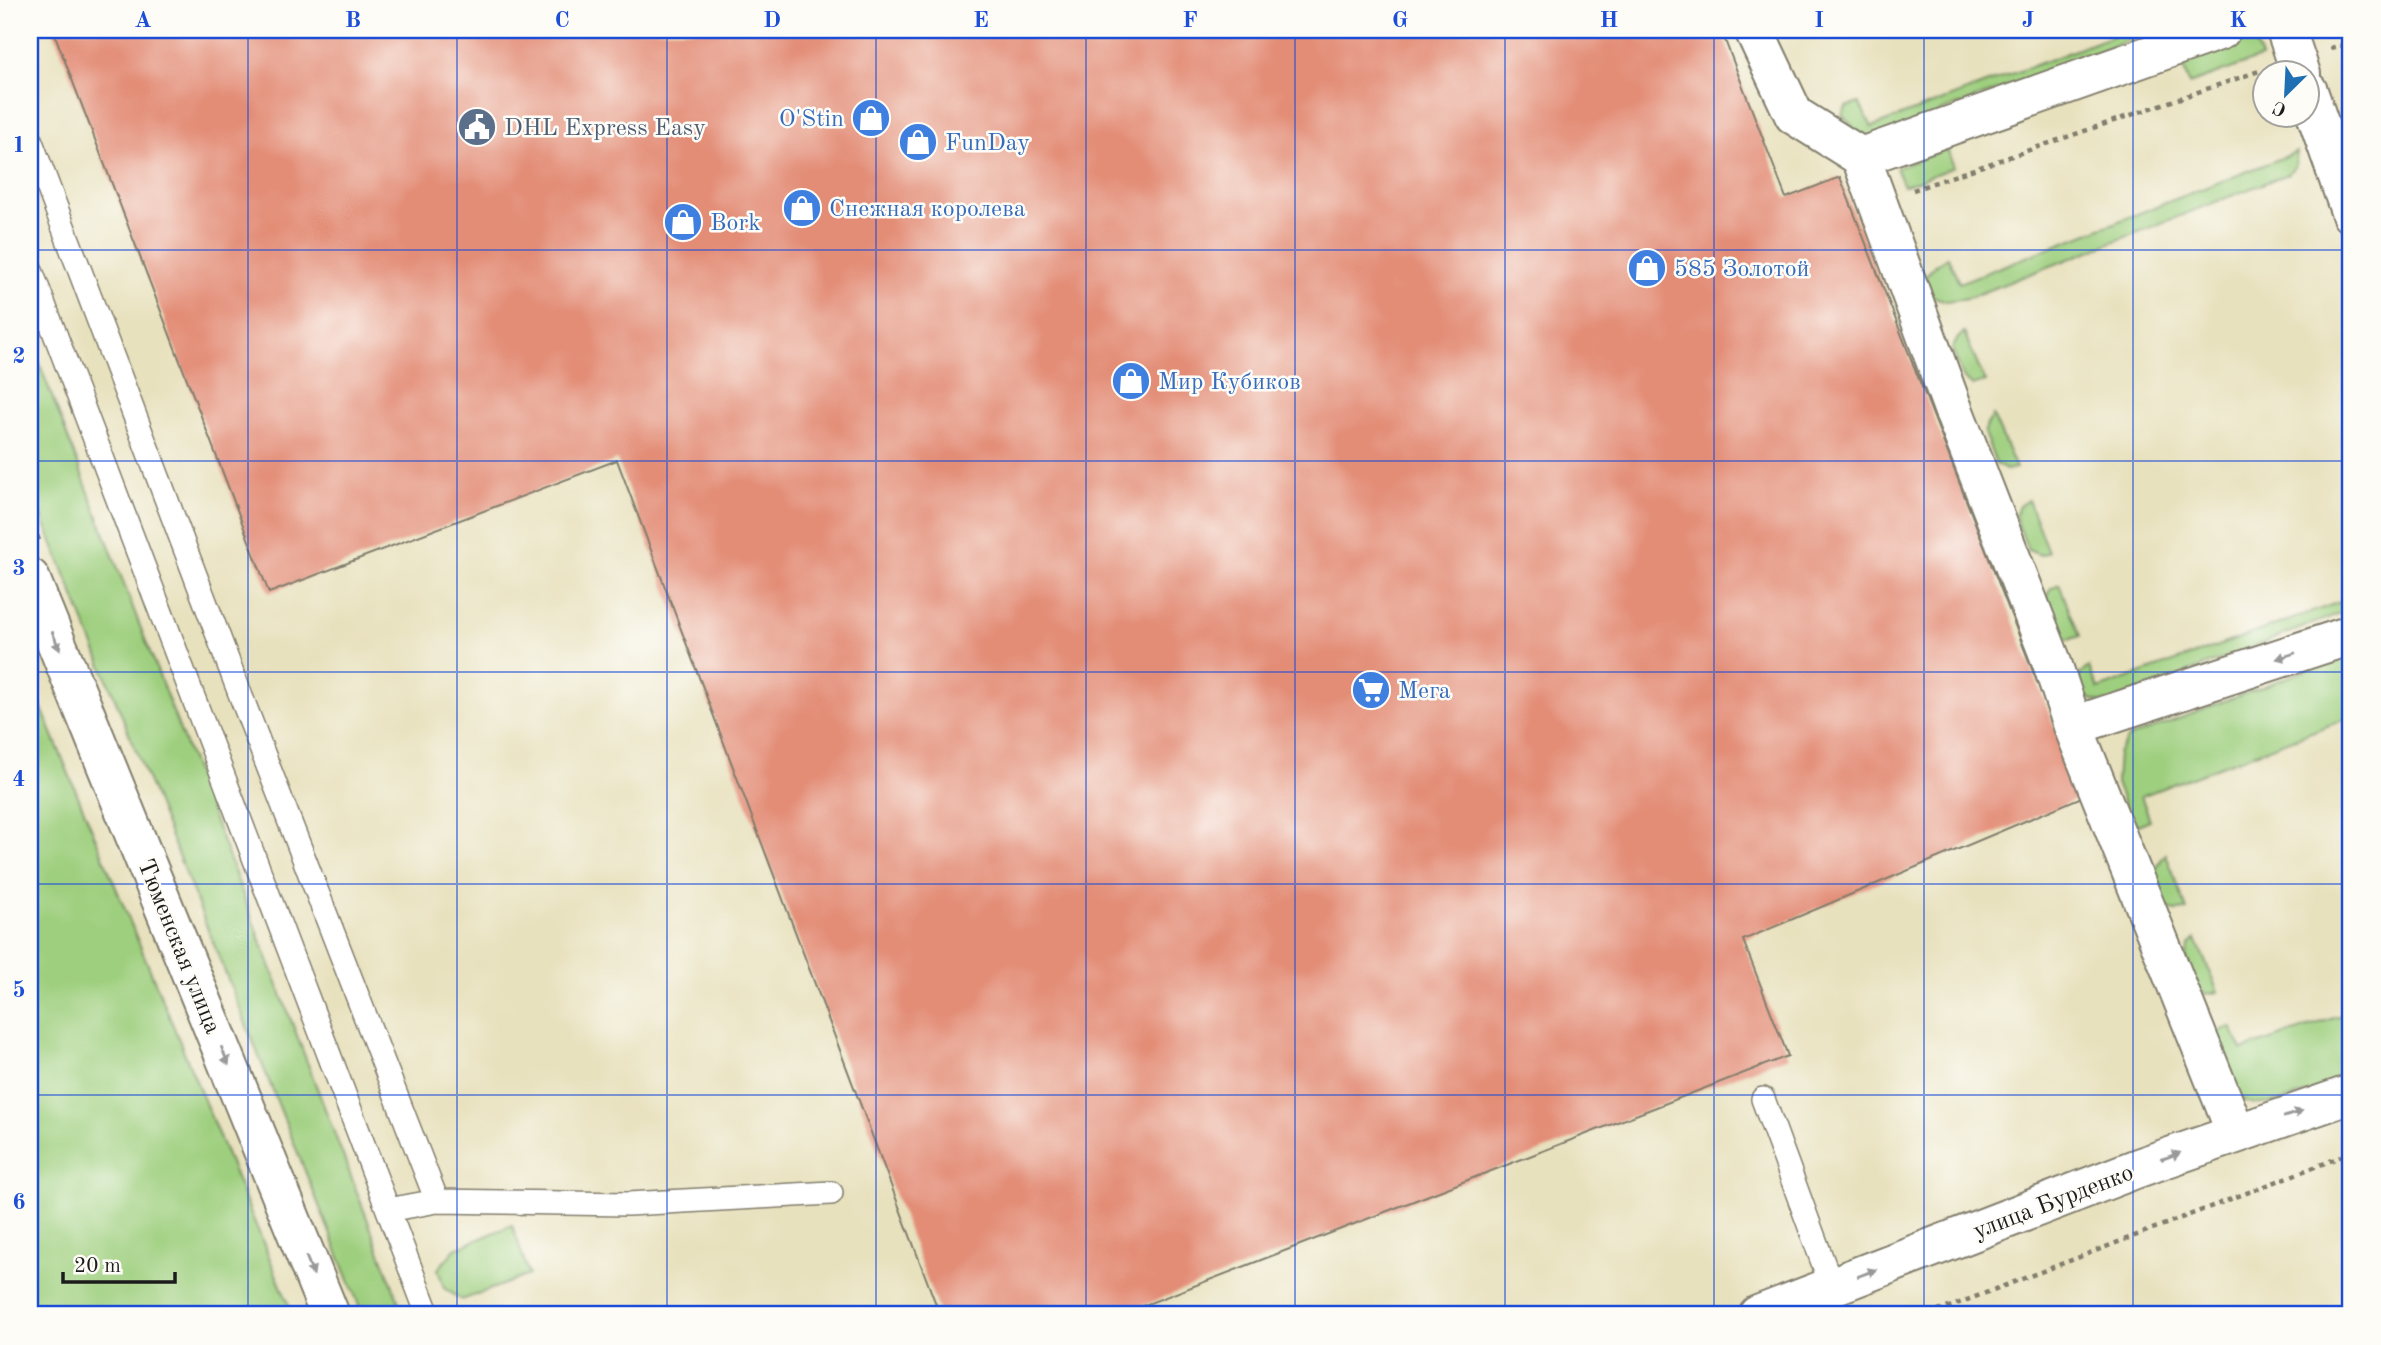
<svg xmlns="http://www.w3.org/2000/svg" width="2381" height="1345" viewBox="0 0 2381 1345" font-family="'Old Standard TT',serif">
  <rect width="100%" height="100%" fill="#fdfcf7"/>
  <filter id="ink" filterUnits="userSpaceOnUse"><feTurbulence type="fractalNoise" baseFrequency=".0143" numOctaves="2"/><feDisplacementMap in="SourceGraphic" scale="14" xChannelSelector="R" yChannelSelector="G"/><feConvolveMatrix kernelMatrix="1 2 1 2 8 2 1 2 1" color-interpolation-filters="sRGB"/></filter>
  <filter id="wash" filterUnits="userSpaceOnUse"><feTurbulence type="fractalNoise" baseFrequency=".00686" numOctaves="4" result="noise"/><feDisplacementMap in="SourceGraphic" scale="28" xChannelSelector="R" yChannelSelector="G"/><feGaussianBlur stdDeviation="1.57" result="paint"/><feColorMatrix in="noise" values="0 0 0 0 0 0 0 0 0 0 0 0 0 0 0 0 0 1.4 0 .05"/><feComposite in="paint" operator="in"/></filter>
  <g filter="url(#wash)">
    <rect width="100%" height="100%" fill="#e8e1be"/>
    <path fill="#9ecf7e" stroke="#5d764d" stroke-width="2" d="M 2128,30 L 2156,30 L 1875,137 L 1860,135 L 1842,115 L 1846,107 L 1859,103 L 1872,127 Z
      M 2253,36 L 2261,58 L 2189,84 L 2182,62 Z
      M 1947,149 L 1954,167 L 1904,186 L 1896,168 Z
      M 2297,152 L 2295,166 L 2288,174 L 1968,298 L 1946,301 L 1932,296 L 1925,277 L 1936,264 L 1948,257 L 1959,283 Z
      M 1964,333 L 1985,382 L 1973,386 L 1964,379 L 1952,349 L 1958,338 Z
      M 30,339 L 404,1315 L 363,1315 L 30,487 Z
      M 1993,416 L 2016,468 L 2006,470 L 1996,464 L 1984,433 L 1987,424 Z
      M 2028,500 L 2048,552 L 2040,555 L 2028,550 L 2015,516 L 2019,506 Z
      M 2059,584 L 2080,636 L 2069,640 L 2059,633 L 2047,599 L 2050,589 Z
      M 2351,598 L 2351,609 L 2111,702 L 2097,702 L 2082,695 L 2078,680 L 2082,672 L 2089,667 L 2098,689 Z
      M 2351,653 L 2351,717 L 2141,796 L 2150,820 L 2133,827 L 2116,783 L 2118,753 L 2128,738 Z
      M 30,680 L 293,1315 L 30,1315 Z
      M 2166,854 L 2187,910 L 2175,911 L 2163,905 C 2155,883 2148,874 2166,854 Z
      M 2196,939 L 2218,992 L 2207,994 L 2196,989 L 2185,959 L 2190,945 Z
      M 2351,1012 L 2351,1075 C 2326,1084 2258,1121 2238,1095 C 2231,1087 2219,1045 2214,1033 L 2231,1027 L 2242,1050 Z
      M 512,1225 L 529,1275 L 462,1300 L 444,1288 L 438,1269 L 455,1249 Z"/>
    <g id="blocks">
      <path fill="#e38d77" d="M 53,30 L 1721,30 L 1786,198 L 1840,177 L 2082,797 L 1743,940 L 1788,1056 L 1119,1315 L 940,1315 L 617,460 L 269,593 Z"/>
    </g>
  </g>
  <g filter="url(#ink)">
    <use href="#blocks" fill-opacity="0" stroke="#827e6d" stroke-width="2"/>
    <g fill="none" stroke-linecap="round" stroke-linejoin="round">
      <g stroke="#827e6d" stroke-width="26">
        <path id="service" d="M 30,139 L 242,699 L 437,1201
          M 30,268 L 428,1315
          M 1763,1099 L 1832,1287
          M 388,1210 L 437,1201 L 628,1204 L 831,1193"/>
      </g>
      <g stroke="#827e6d" stroke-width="42">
        <path id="minor" d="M 1754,30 L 1794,115 L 1861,157 L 1953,409 L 2051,660 L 2073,726 L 2236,1133
          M 2286,30 L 2301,74
          M 2308,91 L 2351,214
          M 1861,157 L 2221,30
          M 2073,726 L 2351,635"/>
      </g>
      <g stroke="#827e6d" stroke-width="42">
        <path id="tertiary" d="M 30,578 L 330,1315
          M 1758,1315 L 2138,1168 L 2351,1094"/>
      </g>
      <path stroke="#827e6d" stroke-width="4.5" stroke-dasharray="5 5" stroke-linecap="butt" d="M 2330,48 L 2351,43
        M 1913,190 L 2259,71
        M 30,517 L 40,543
        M 1928,1315 L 2351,1153"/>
      <use href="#service" stroke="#fff" stroke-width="23"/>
      <use href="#minor" stroke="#fff" stroke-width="38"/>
      <use href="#tertiary" stroke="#fff" stroke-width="38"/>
    </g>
    <defs><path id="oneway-solid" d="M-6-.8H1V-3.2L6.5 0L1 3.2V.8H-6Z" transform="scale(1.75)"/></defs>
    <g fill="#999">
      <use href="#oneway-solid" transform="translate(56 641) rotate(68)"/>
      <use href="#oneway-solid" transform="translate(2286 656) rotate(162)"/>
      <use href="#oneway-solid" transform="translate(225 1056) rotate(68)"/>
      <use href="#oneway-solid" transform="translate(2293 1114) rotate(-19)"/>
      <use href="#oneway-solid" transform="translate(2171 1156) rotate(-20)"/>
      <use href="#oneway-solid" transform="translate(310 1266) rotate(68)"/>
      <use href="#oneway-solid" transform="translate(1867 1273) rotate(-21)"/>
    </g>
  </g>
  <path fill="none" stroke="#1d4ed8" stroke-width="2" stroke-opacity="0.55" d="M 248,30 L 248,1315M 457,30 L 457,1315M 667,30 L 667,1315M 876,30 L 876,1315M 1086,30 L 1086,1315M 1295,30 L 1295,1315M 1505,30 L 1505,1315M 1714,30 L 1714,1315M 1924,30 L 1924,1315M 2133,30 L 2133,1315M 30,250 L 2351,250M 30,461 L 2351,461M 30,672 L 2351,672M 30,884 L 2351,884M 30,1095 L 2351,1095"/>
  <defs>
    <g id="shop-disc" transform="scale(2.0125)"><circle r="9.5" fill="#3f7fe0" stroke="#fdfcf7"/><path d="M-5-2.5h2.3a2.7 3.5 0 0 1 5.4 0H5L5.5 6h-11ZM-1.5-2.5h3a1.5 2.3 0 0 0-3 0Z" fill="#fff"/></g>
    <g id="civic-disc" transform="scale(2.0125)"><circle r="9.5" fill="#5c6f8a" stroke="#fdfcf7"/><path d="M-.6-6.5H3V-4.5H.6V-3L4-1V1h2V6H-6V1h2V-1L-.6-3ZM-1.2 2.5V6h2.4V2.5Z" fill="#fff"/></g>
    <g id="supermarket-disc" transform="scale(2.0125)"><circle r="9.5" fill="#3f7fe0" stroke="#fdfcf7"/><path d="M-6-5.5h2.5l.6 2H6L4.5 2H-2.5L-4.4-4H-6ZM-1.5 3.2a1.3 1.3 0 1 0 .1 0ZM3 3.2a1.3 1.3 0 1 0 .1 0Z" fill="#fff"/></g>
  </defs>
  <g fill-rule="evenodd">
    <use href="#shop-disc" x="871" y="118"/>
    <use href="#civic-disc" x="477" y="127"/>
    <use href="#shop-disc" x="918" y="142"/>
    <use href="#shop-disc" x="802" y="208"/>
    <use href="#shop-disc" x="683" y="222"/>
    <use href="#shop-disc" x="1647" y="268"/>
    <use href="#shop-disc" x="1131" y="381"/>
    <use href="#supermarket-disc" x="1371" y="690"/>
  </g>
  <g text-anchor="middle" stroke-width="5" stroke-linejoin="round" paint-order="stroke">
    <g font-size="24" fill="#366cbe" stroke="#fdfcf7" text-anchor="start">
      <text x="844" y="126" text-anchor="end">O'Stin</text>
      <text x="945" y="150">FunDay</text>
      <text x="829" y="216">Снежная королева</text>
      <text x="710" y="230">Bork</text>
      <text x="1674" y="276">585 Золотой</text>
      <text x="1158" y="389">Мир Кубиков</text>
      <text x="1398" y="698">Мега</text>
    </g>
    <g font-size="24" fill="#4e5e75" stroke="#fdfcf7" text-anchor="start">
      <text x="504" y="135">DHL Express Easy</text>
    </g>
    <g font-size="24" fill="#1c1c1c" stroke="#fdfcf7">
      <text transform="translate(180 946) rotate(68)" y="8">Тюменская улица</text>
      <text transform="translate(2053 1201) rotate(-21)" y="8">улица Бурденко</text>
    </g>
  </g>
  <rect width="2381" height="1345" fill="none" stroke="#fdfcf7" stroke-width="77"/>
  <g transform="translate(2286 94) rotate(204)"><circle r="33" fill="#fdfcf7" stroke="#a3a29f" stroke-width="2"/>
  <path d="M0-5L12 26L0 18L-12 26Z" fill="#1f6fb2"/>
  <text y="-10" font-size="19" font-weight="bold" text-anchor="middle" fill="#1c1c1c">С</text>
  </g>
  <path d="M63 1272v10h112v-10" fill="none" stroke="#1c1c1c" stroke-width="3.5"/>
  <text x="74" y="1272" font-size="21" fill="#1c1c1c" stroke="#fdfcf7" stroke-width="5" paint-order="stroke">20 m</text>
  <rect x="38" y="38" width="2304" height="1268" fill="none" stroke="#1d4ed8" stroke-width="2.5"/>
  <g font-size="23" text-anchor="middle" font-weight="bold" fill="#1d4ed8">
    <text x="143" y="27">A</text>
    <text x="353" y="27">B</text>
    <text x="562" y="27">C</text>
    <text x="772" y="27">D</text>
    <text x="981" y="27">E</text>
    <text x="1190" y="27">F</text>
    <text x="1400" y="27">G</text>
    <text x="1609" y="27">H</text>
    <text x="1819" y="27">I</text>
    <text x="2028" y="27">J</text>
    <text x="2238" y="27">K</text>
    <text x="19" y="152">1</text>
    <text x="19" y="363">2</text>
    <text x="19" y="575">3</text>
    <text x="19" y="786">4</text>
    <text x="19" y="997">5</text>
    <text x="19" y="1209">6</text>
  </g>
</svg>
